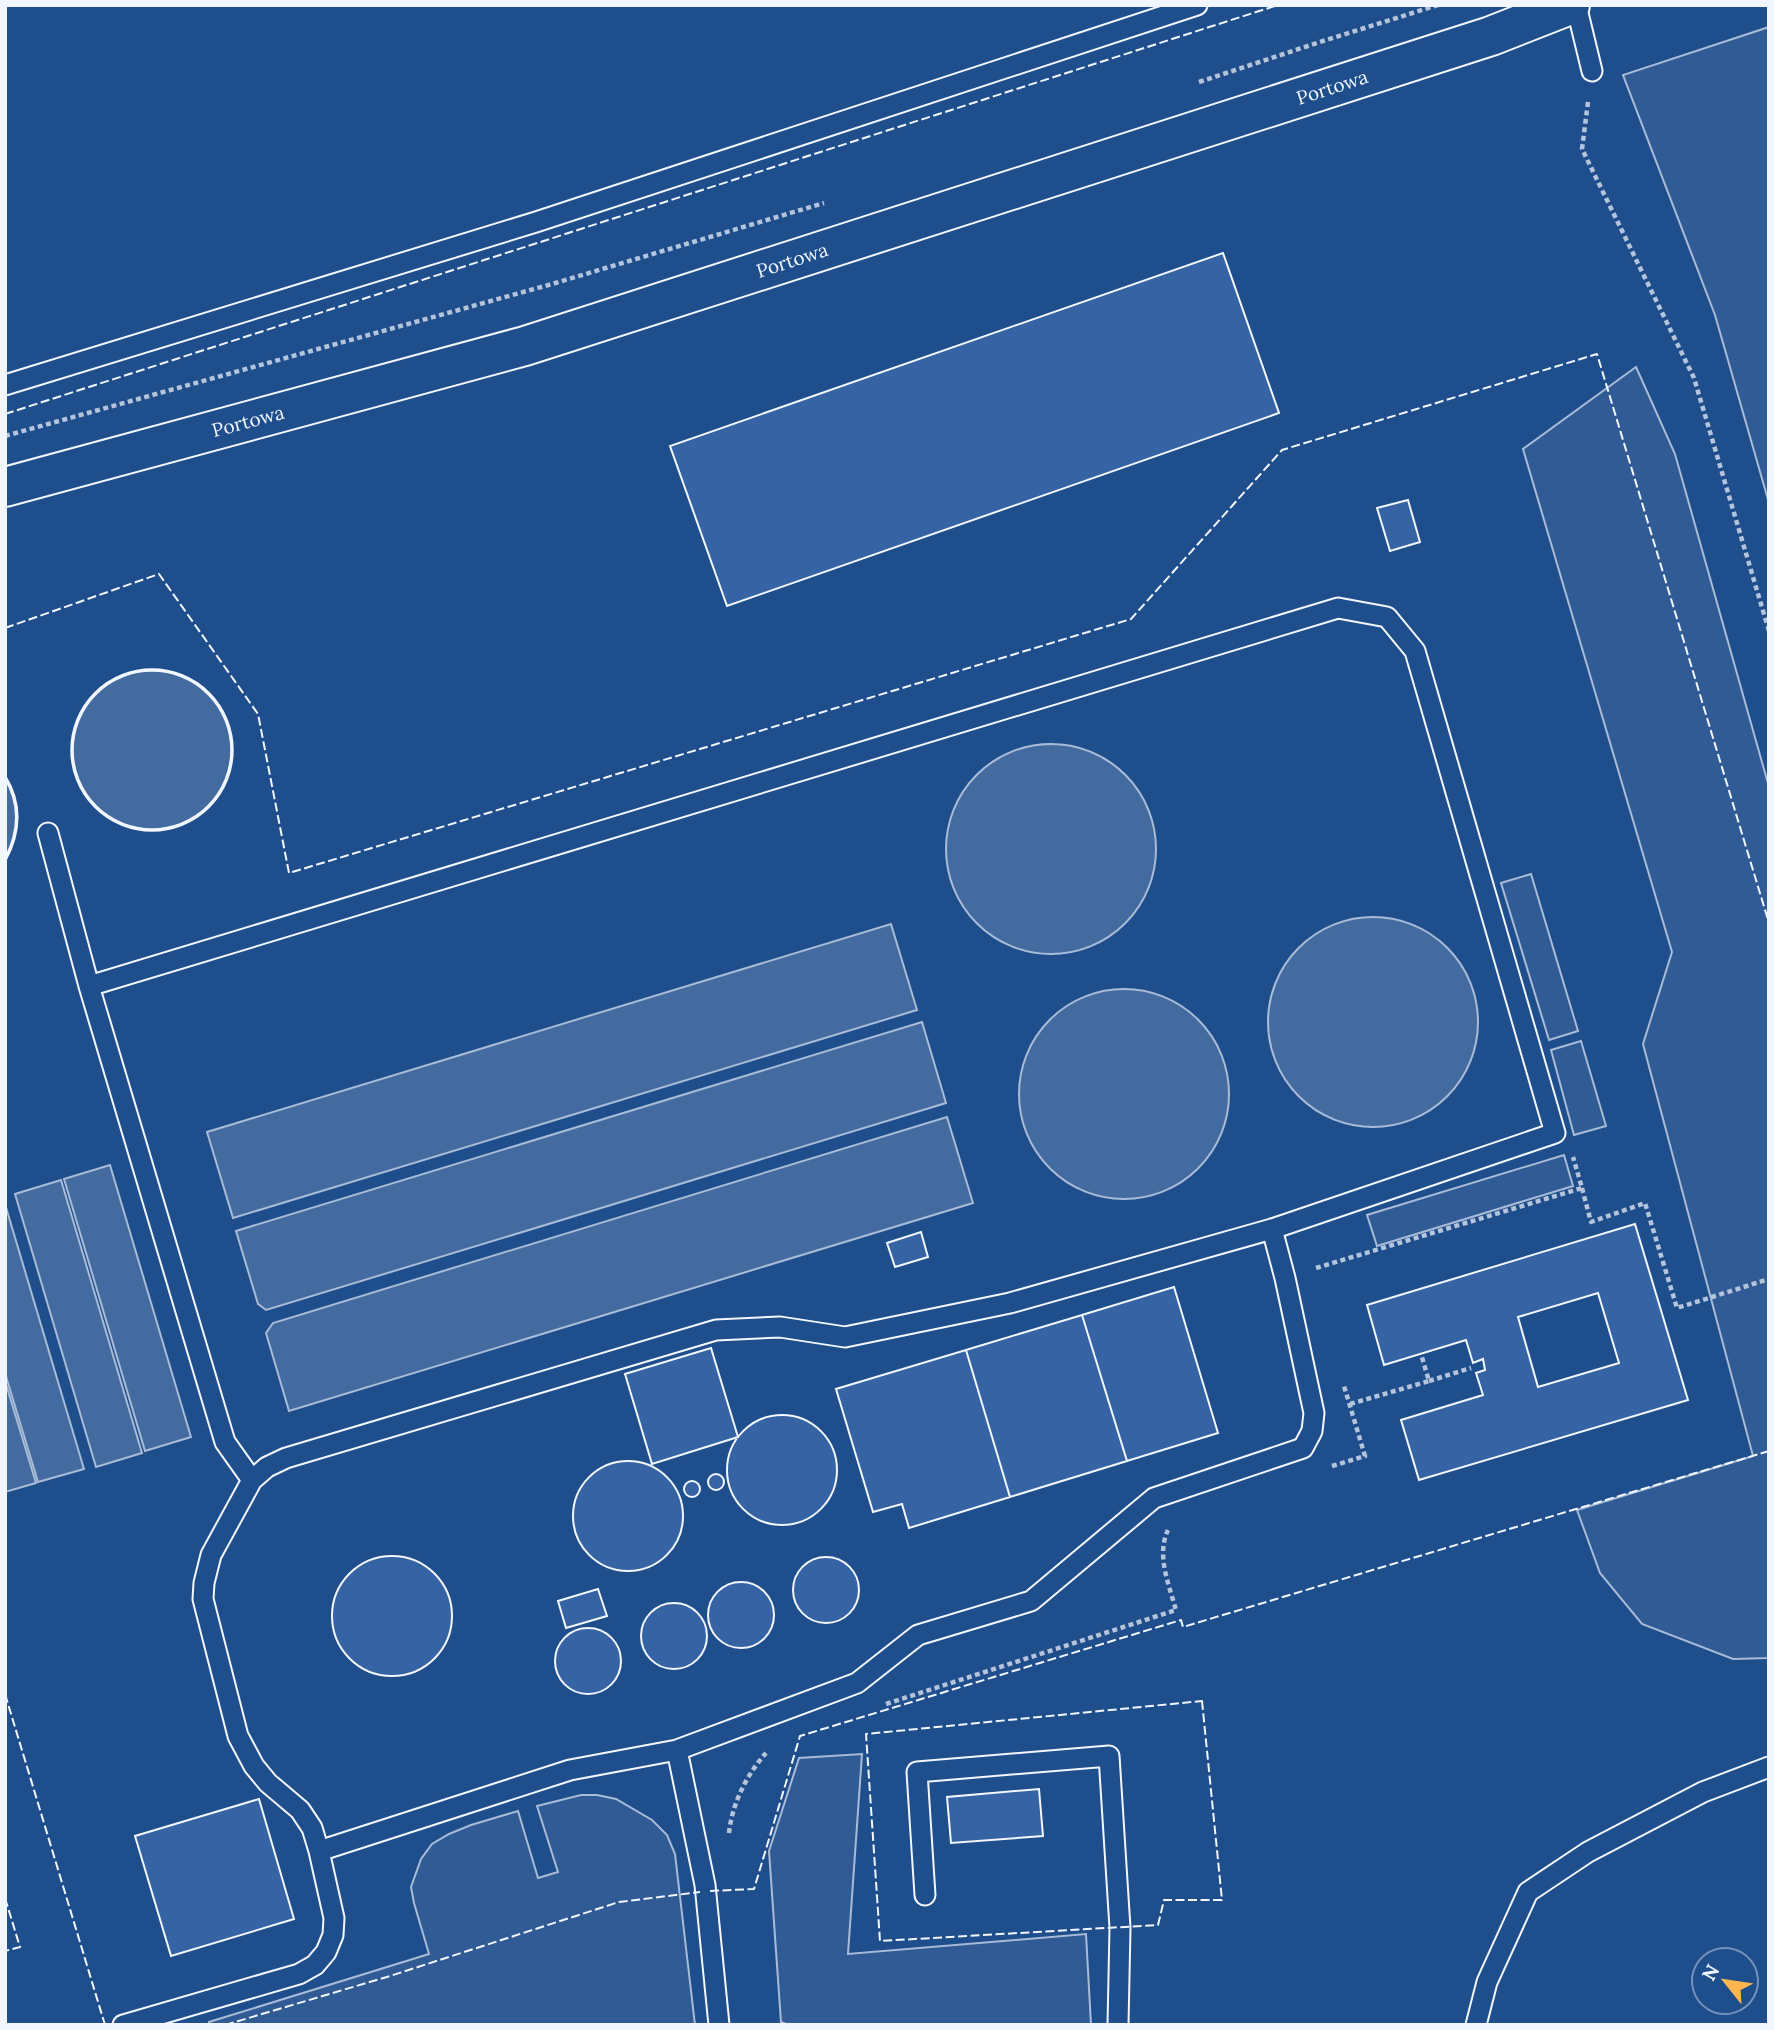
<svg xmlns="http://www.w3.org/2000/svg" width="1774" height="2030" viewBox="0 0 1774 2030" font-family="Lora,serif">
  <rect width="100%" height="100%" fill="#1f4e8c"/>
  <path fill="#305b95" stroke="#a8bbd7" stroke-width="2" d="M 1769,27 L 1769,503 L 1715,315 L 1623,75 Z
    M 1636,367 L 1675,454 L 1769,787 L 1769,1658 L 1733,1659 L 1642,1624 L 1600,1573 L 1577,1510 L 1753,1456 L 1643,1044 L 1672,952 L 1523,449 Z
    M 1531,874 L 1578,1031 L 1549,1040 L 1501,883 Z
    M 1581,1041 L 1606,1126 L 1574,1135 L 1551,1050 Z
    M 1564,1155 L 1573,1186 L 1377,1246 L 1367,1215 Z
    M 862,1754 L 848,1954 L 1086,1934 L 1091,2025 L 789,2025 L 781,2022 L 769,1851 L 799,1758 Z
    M 581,1795 L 597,1795 L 616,1799 L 652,1820 L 667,1835 L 675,1854 L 695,2025 L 210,2025 L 209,2022 L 429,1954 L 414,1903 L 411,1887 L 421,1859 L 432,1844 L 449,1834 L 471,1825 L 518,1811 L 538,1878 L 558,1872 L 537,1806 Z"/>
  <path fill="#446ba0" stroke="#a8bbd7" stroke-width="2" d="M72 750a80 80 0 1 1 160 0a80 80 0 1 1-160 0Z
    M946 849a105 105 0 1 1 210 0a105 105 0 1 1-210 0Z
    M 5,777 C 22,805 20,832 5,860 Z
    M1268 1022a105 105 0 1 1 210 0a105 105 0 1 1-210 0Z
    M 891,924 L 917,1010 L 233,1218 L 207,1132 Z
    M1019 1094a105 105 0 1 1 210 0a105 105 0 1 1-210 0Z
    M 922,1022 L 946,1103 L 266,1310 L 258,1304 L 236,1231 Z
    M 947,1117 L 973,1203 L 289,1411 L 266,1333 L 273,1323 Z
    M 110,1165 L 191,1437 L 145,1451 L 64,1179 Z
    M 61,1180 L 142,1453 L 96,1467 L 15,1194 Z
    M 5,1204 L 84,1469 L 38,1482 L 5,1373 Z
    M 5,1381 L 36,1483 L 5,1492 Z"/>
  <path fill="#3563a3" stroke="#f2f6ff" stroke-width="2" fill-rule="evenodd" d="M 1223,253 L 1279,413 L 727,606 L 670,446 Z
    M 1408,500 L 1420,542 L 1390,551 L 1377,508 Z
    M 1635,1224 L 1688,1400 L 1419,1480 L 1401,1420 L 1483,1395 L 1476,1373 L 1485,1370 L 1483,1359 L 1473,1363 L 1466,1340 L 1384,1365 L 1367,1305 ZM 1598,1293 L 1619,1363 L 1538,1387 L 1518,1317 Z
    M 921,1232 L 928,1257 L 895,1267 L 887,1243 Z
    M 1174,1287 L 1218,1433 L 1127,1461 L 1082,1315 Z
    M 1082,1315 L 1127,1461 L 1010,1497 L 966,1350 Z
    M 711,1348 L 738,1437 L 652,1464 L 625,1374 Z
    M 966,1350 L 1010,1497 L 909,1528 L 902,1504 L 873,1512 L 836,1389 Z
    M727 1470a55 55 0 1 1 110 0a55 55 0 1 1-110 0Z
    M573 1516a55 55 0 1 1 110 0a55 55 0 1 1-110 0Z
    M708 1482a8 8 0 1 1 16 0a8 8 0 1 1-16 0Z
    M684 1489a8 8 0 1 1 16 0a8 8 0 1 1-16 0Z
    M332 1616a60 60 0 1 1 120 0a60 60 0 1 1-120 0Z
    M793 1590a33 33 0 1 1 66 0a33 33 0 1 1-66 0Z
    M708 1615a33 33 0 1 1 66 0a33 33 0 1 1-66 0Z
    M 598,1589 L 607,1616 L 566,1628 L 558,1601 Z
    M641 1636a33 33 0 1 1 66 0a33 33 0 1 1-66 0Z
    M555 1661a33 33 0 1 1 66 0a33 33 0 1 1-66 0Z
    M 1039,1789 L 1043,1836 L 951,1843 L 947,1797 Z
    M 259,1799 L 294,1919 L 171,1956 L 135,1836 Z"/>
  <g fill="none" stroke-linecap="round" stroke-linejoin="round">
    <g stroke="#f2f6ff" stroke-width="23">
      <path id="service" d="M 1576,5 L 1592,71
        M 5,385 L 536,222 L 1197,5
        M 48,833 L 89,986 L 225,1442 L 252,1480
        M 89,986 L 1338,608 L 1387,617 L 1415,651 L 1555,1133 L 1272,1229 L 1010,1303 L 845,1337 L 780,1327 L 716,1330 L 286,1458 L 267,1467 L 252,1480 L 211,1555 L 204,1583 L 203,1599 L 238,1736 L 254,1766 L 268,1783 L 300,1810 L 312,1828 L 319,1851 L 334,1918 L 333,1935 L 326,1952 L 315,1965 L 299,1974 L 123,2025
        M 677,1750 L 705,1885 L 719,2025
        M 319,1851 L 570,1770 L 677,1750 L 857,1683 L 918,1635 L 1031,1601 L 1154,1498 L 1303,1448 L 1312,1431 L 1314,1413 L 1285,1278 L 1272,1229
        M 925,1895 L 917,1772 L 1109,1756 L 1120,1928 L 1118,2025
        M 1476,2025 L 1487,1982 L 1528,1892 L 1588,1852 L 1703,1792 L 1769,1767"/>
    </g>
    <g stroke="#f2f6ff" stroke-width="42">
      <path id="minor" d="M 5,487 L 525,346 L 1491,36 L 1570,5"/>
    </g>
    <path stroke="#b3c4dc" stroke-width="4.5" stroke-dasharray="5 3.5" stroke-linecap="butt" d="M 1199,82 L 1323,41 L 1438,5
      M 1588,102 L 1582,149 L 1694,378 L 1769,631
      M 5,436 L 552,284 L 824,203
      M 1582,1188 L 1591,1222 L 1645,1203 L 1677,1308 L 1769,1279
      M 1316,1268 L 1582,1188 L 1573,1157
      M 1429,1381 L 1471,1368
      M 1350,1404 L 1429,1381 L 1421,1354
      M 1332,1466 L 1365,1456 L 1344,1386
      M 886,1704 L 1176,1610 C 1169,1585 1156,1555 1168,1530
      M 729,1833 C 732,1804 747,1774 766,1753"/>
    <use href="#service" stroke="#1f4e8c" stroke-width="19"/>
    <use href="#minor" stroke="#1f4e8c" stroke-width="38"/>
    <path stroke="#f2f6ff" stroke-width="2" stroke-dasharray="9 3.5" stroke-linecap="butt" d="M 5,414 L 1278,5
      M 5,628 L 159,574 L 258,714 L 289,873 L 1131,619 L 1282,450 L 1597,354 L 1769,923
      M 5,1694 L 105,2025
      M 1202,1701 L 1222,1900 L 1164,1900 L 1158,1925 L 880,1941 L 866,1734 Z
      M 710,1891 L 754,1889 L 800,1736 L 1181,1620 L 1183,1627 L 1769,1451
      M 5,1898 L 20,1947 L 5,1951
      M 225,2025 L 390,1976 L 619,1902 L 700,1892"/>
    <path stroke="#f2f6ff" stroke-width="3.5" d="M72 750a80 80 0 1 1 160 0a80 80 0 1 1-160 0Z
      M 5,777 C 22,805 20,832 5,860"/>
  </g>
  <g text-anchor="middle" stroke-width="5" stroke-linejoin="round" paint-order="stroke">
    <g font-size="19" fill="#f2f6ff" stroke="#1f4e8c">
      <text transform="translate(1332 87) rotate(-18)" y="7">Portowa</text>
      <text transform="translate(792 260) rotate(-18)" y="7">Portowa</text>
      <text transform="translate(248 421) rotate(-15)" y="7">Portowa</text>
    </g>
  </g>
  <rect width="1774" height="2030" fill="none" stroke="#f2f6ff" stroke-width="14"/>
  <g transform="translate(1725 1981) rotate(300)"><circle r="33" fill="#1f4e8c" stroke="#7391ba" stroke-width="2"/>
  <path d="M0-5L12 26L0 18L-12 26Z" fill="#ffb74d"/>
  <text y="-10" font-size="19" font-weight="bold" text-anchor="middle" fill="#f2f6ff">N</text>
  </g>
</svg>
